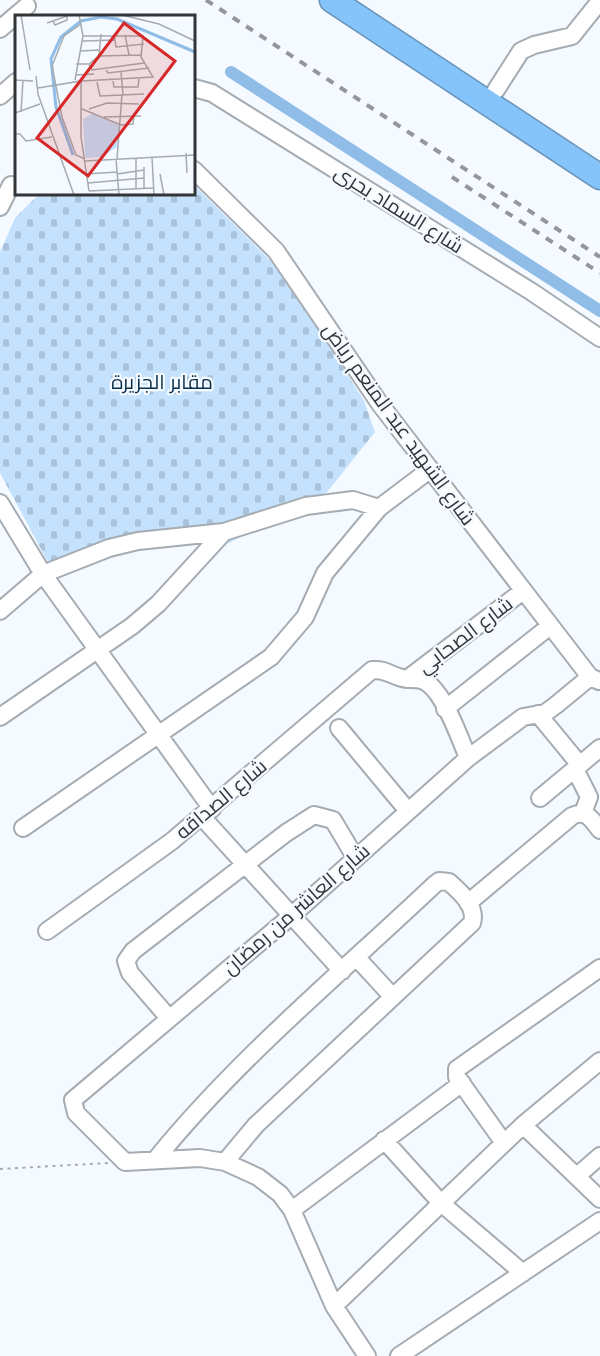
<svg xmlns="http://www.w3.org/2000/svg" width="600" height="1356" viewBox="0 0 600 1356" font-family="'Noto Sans',Cairo,sans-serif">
  <defs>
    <pattern id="cemetery-stones" width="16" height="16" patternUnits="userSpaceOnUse" patternTransform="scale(1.5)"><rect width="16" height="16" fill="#c4e2fd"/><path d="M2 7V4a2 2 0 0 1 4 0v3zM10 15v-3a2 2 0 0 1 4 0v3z" fill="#a9c2d9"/></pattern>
  </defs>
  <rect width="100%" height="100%" fill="#f4faff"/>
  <path fill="url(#cemetery-stones)" d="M 194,185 L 284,274 L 364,401 L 375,432 L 327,492 L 225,545 L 150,544 L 55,575 L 0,473 L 0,252 L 15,218 L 39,194 L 194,194 Z"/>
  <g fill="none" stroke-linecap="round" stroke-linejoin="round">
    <path stroke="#8fbde7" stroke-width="12" d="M 231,72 L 600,311"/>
    <g stroke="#a5acb2" stroke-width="20">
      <path id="minor" d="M 0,29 L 27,6
        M 194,88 L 212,93 L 532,292 L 600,338
        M 496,90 L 521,51 L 534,45 L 572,36 L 600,1
        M 0,96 L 16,82
        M 194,170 L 276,251 L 380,404 L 590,677 L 599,681
        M 0,207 L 11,185
        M 0,503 L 43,574 L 212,809
        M 0,611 L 43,574 L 109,548 L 138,541 L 224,532 L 306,506 L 353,500 L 379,508 L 428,471
        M 407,679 L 523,591
        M 445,709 L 550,626
        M 538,714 L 580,765
        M 0,717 L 132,626 L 158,604 L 224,532
        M 339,728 L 408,811
        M 575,769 L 589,797 L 583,813
        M 540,798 L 600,748
        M 202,817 L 342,971
        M 23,828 L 271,657 L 305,617 L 325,573 L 379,508
        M 468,903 L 572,816 C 587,809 592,820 600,830
        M 47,931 L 172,841 L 372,670 C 386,669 390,675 402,678 C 408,680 415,678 421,680 C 442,685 460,739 468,758
        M 357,958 L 392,996
        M 168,1017 L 130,973 L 126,961 L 133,951 L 286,833 L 314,815 L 333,820 L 355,857
        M 523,1125 L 600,1061
        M 384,1140 L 441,1203 L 523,1273
        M 504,1143 L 457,1077 L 457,1069 L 600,968
        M 156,1159 C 236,1060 341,973 434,885 L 439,881 L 449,882 C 460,892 477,906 472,923 L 256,1125 L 225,1162
        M 577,1176 L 600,1156
        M 292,1210 L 462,1083
        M 334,1306 L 523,1125 L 600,1199
        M 367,1356 L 334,1306 L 292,1210 L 280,1194 L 258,1177 L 225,1162 L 200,1158 L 125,1162 L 76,1113 L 73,1100 L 290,917 L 468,758 L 523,717 L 545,713 L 556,705 L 590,677
        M 399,1356 L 600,1221"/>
    </g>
    <g stroke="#6892b6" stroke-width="27">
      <path id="highway" d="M 332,0 L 600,177"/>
    </g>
    <path stroke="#a6abaf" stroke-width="2" stroke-dasharray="3 4.5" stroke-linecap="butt" d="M 0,1169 L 108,1163"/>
    <use href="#minor" stroke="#fff" stroke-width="16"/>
    <use href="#highway" stroke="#85c4fb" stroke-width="24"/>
    <path stroke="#93979b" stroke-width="4" stroke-dasharray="8 8" stroke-linecap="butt" d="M 206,0 L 600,257
      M 452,177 L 600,273"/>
  </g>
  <g text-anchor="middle" stroke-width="4.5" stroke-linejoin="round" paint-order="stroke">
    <g font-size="20" fill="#323537" stroke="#f4faff">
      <text transform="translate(399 209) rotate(32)" y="7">شارع السماد بحرى</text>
      <text transform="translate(399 424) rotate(54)" y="7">شارع الشهيد عبد المنعم رياض</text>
      <text transform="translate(465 635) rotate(-37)" y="7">شارع الصحابي</text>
      <text transform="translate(221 799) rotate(-40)" y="7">شارع الصداقه</text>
      <text transform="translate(296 909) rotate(-41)" y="7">شارع العاشر من رمضان</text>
    </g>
    <g font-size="20" fill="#0b2f4b" stroke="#f4faff">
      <text x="162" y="389">مقابر الجزيرة</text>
    </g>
  </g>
  <g transform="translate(15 15)">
    <rect width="180" height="180" fill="#f4faff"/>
    <path d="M 77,99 L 106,109 L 102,132 L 86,142 L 70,143 L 68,104 Z" fill="#c4e2fd"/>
    <path fill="none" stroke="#8fbde7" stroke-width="3" d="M 41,92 L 58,140M 41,92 L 36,44 L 46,22 L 66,6 L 86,2 L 102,4 L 180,37"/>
    <path fill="none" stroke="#a6abaf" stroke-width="1.5" d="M 6,0 L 15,55M 107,0 L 144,9 L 180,26M 38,6 L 40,10 L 52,5 L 52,1M 32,8 L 52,1M 66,9 L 49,21 L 37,51 L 47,102 L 61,140 L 70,144M 99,19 L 101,32 L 129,29M 110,20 L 114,40M 68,26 L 100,25M 65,36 L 84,35M 84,41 L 86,19M 61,49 L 74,49 L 84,41 L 126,40M 74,49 L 77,55 L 129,48M 91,55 L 93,58 L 134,53M 106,57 L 108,79M 60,60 L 79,59M 21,61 L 23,79 L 59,180M 0,65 L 18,66M 60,65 L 68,21 L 64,0M 67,66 L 138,62 L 126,42 L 128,21 L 68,21M 98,66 L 99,72 L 123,72 L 124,64M 82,67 L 85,81 L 129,79M 23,73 L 66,66 L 66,122 L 74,176M 67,94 L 106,110 L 118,109 L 119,100M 74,94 L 92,88 L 124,89M 6,97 L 8,65M 0,98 L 25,89M 89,102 L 126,101M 0,119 L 5,119 L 11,126 L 37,122M 171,138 L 172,158M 137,142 L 139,180M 121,143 L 121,174M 101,144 L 104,180M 102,144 L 107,79M 70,146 L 180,140M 129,152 L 129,173M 71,159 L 102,157M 102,159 L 129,155M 145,159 L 149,180M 73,168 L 129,163M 74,176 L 138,173"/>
    <path fill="#d62828" fill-opacity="0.15" stroke="#d62828" stroke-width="3" d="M 109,8 L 160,46 L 73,161 L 22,123 Z"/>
    <rect width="180" height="180" fill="none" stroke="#323537" stroke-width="3"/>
  </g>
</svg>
